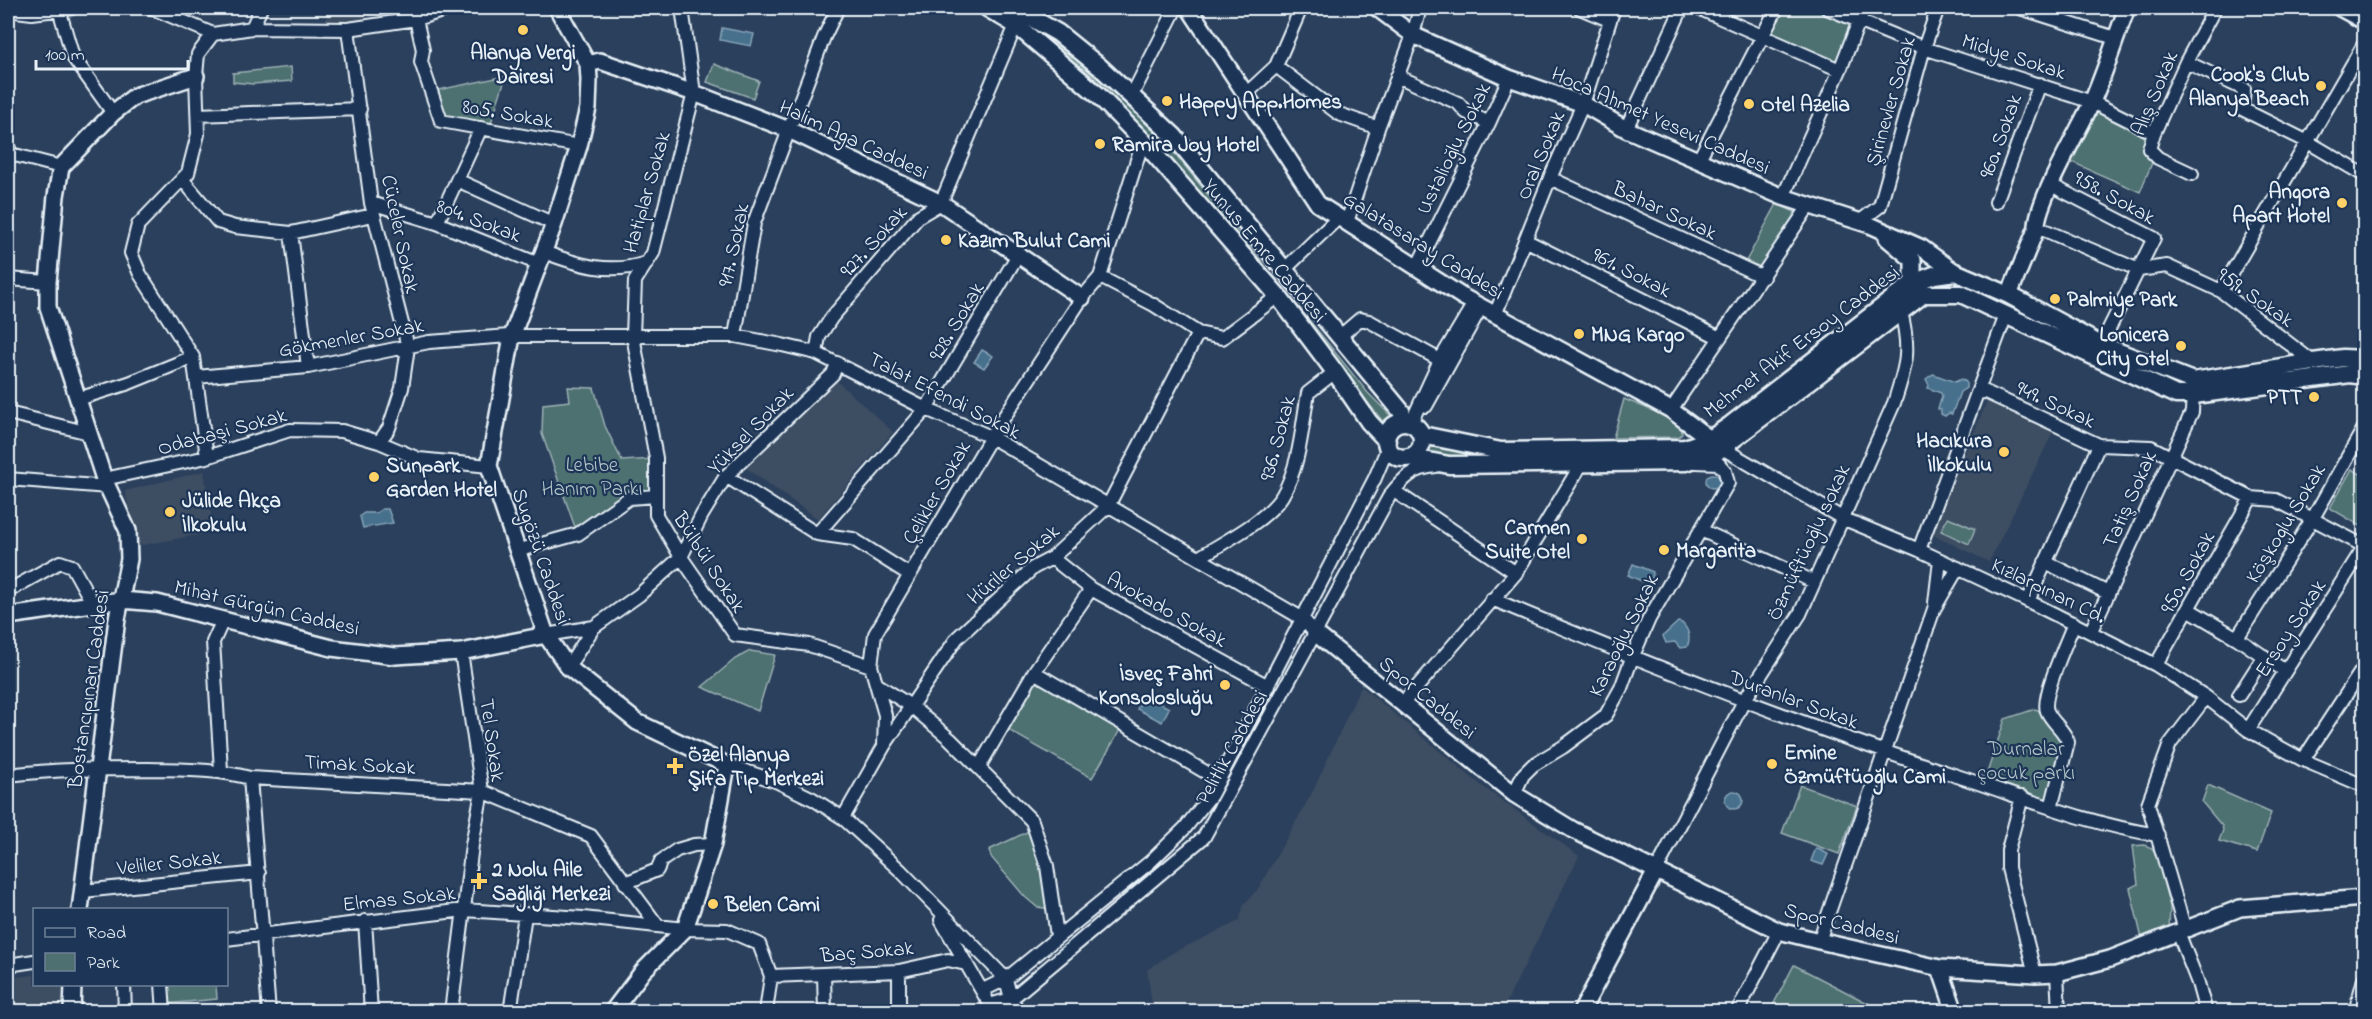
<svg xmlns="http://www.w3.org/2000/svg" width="2372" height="1019" viewBox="0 0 2372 1019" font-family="'Indie Flower',sans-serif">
  <rect width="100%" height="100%" fill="#2b405c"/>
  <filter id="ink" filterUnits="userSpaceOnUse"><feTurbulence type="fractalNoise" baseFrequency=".0167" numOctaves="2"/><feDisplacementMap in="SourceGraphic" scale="12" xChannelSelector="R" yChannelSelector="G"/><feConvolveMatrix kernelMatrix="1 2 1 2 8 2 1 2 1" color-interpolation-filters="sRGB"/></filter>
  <g filter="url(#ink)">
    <path fill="#3c4d62" d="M 327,8 L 364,8 L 365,21 L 326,26 Z
      M 837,381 L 893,432 L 818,519 L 746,468 Z
      M 1988,399 L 2053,432 L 1989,562 L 1931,534 Z
      M 204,471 L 214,532 L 137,546 L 125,491 Z
      M 1361,686 L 1482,786 L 1579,856 L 1502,1011 L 1153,1011 L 1147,970 L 1172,953 L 1239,921 L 1244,904 L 1258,889 L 1313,791 Z
      M 34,975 L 34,984 L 63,985 L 63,1011 L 8,1011 L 8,978 Z"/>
    <path fill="#4e7070" stroke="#9bb0b4" stroke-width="1.5" d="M 1002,8 L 1045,33 L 1101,75 L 1176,155 L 1368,393 L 1396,421 L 1389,429 L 1201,196 L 1092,75 Z
      M 1779,8 L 1820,8 L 1855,24 L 1839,66 L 1766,33 Z
      M 714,64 L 759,81 L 753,98 L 707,82 Z
      M 291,67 L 292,81 L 253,84 L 233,82 L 233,73 Z
      M 506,76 L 490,126 L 446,118 L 438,90 Z
      M 2093,106 L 2153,133 L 2154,158 L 2140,192 L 2067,160 Z
      M 1777,204 L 1797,213 L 1763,268 L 1746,261 Z
      M 568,387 L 594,388 L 605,426 L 622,461 L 653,459 L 653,493 L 576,530 L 542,434 L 543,404 L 570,401 Z
      M 1624,399 L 1671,418 L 1682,429 L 1682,434 L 1678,437 L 1613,438 Z
      M 1423,442 L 1441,449 L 1483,454 L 1680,453 L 1484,460 L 1421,456 Z
      M 2352,469 L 2364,476 L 2364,528 L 2330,508 Z
      M 1948,517 L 1975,529 L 1969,544 L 1941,531 Z
      M 750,651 L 775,655 L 758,711 L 702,687 L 735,659 Z
      M 1035,676 L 1122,727 L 1092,778 L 1005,728 Z
      M 2035,709 L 2045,713 L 2065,742 L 2049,803 L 1984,782 L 2005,719 Z
      M 1800,785 L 1857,806 L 1839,854 L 1782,833 Z
      M 2208,785 L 2271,813 L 2257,852 L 2219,841 L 2223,830 L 2222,826 L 2202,802 Z
      M 1033,829 L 1051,909 L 1037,907 L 1025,897 L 991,857 L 989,850 Z
      M 2144,845 L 2152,848 L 2156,854 L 2170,907 L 2169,930 L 2142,939 L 2130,888 L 2138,884 L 2133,846 Z
      M 1794,965 L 1883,1011 L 1770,1011 Z
      M 164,985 L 216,985 L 217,999 L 166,1004 Z"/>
    <path fill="#46708d" stroke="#87a4b8" stroke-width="1.5" d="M 722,28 L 754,34 L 751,46 L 720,40 Z
      M 982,350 L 993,356 L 984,368 L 974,362 Z
      M 1933,374 L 1955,382 L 1961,379 L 1966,382 L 1966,388 L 1960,392 L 1952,414 L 1949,413 L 1945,416 L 1941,414 L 1941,410 L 1938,409 L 1942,396 L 1941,393 L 1928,388 L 1929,385 L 1926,379 Z
      M1706 481a7 7 0 1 1 14 0a7 7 0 1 1-14 0Z
      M 382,509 L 388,509 L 393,523 L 363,528 L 360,516 L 364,513 L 376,513 Z
      M 1633,564 L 1653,572 L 1652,581 L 1648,584 L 1628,575 Z
      M 1678,622 L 1682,623 C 1689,630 1691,638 1687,647 L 1680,648 L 1675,642 L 1666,643 L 1663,636 Z
      M 1145,695 L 1169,708 L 1162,722 L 1137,709 Z
      M1725 800a9 9 0 1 1 18 0a9 9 0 1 1-18 0Z
      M 1816,848 L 1828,854 L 1823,865 L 1811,861 Z"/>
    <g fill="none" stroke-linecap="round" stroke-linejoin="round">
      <g stroke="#e8f1f8" stroke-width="16">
        <path id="minor" d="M 152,8 L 213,34
          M 415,8 L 416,19 L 423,50 L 421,62 L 441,121 L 579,146
          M 682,8 L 694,93 L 653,253 L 635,281 L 633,336 L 656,458 L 656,515 L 681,557 L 735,635 L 809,645 L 871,666
          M 1580,8 L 1609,20
          M 1698,8 L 1840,70
          M 1827,8 L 1924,48 L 2092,102 L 2154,133
          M 2020,8 L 2115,38
          M 59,9 L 73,57 L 113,113
          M 8,10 L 32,13 L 72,8
          M 252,28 L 348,29 L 416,19 L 452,8
          M 348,29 L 371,203 L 408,347 L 402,388 L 389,428 L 379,442
          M 2186,62 L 2244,89 L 2242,109 L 2308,142 L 2364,175
          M 1276,66 L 1339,114 L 1378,128
          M 1397,76 L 1458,103 L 1466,112 L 1489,123
          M 1246,94 L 1276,66 L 1301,8
          M 1131,97 L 1176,8
          M 198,115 L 360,109
          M 1626,129 L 1682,8
          M 8,146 L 11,154 L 61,167
          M 1698,161 L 1777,8
          M 2192,174 L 2158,158 L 2149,149 L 2154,133 L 2186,62 L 2215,8
          M 1550,178 L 1763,277
          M 183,180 L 218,222 L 235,227 L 291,233 L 373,215
          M 457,180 L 554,224
          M 2051,185 L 2154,238 L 2101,345
          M 1783,197 L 1840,70 L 1864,8
          M 1996,202 L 2040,84
          M 371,203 L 437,223 L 539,264
          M 1347,222 L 1378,128 L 1413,35 L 1420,8
          M 1859,222 L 1880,206 L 1924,48 L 1938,8
          M 437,223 L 481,128
          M 2037,227 L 2139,270 L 2167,266 L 2221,291 L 2313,362
          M 291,233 L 308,367
          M 1525,240 L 1720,338
          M 544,252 C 578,265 610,275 646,263
          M 1417,267 L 1489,123 L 1509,78
          M 1284,270 L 1339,217
          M 1100,277 L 1154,305 L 1198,333 L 1222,338 L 1278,296
          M 8,279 L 48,282
          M 2221,291 L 2364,44
          M 1495,315 L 1550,178 L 1583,104 L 1614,8
          M 735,336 L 754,223 L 824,37 L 838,8
          M 1339,337 L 1360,319 L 1369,321 L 1440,360
          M 816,353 L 819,337 L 832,317 L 919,216 L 941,203 L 1016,25
          M 196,377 L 308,367 L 429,342 L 509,336 L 735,336 L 782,345 L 816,353 L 926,409 L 991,437 L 1303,619 L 1315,633
          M 1979,389 L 2099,445 L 2151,447 L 2251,498 L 2276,500 L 2364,546
          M 78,399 L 129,383 L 193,357
          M 1426,406 L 1481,307
          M 1671,410 L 1809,206
          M 8,413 L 89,433
          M 1411,423 L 1440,360 L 1474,303
          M 1717,445 L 1842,518 L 1919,550 L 2028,601 L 2156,665 L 2206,697 L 2248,730 L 2303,760 L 2364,786
          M 207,457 L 193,357 L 140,274 L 131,253 L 138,225 L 188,173 L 198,134 L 196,76 L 198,54 L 213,34 L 252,28 L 261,8
          M 726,476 L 817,534 L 853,539 L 910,575
          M 8,479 L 108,487
          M 104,479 L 207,457 L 290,430 L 342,431 L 379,442 L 419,459 L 489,466
          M 1394,491 L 1516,573
          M 1701,530 L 1814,582
          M 817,534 L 926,409 L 1019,253
          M 1919,550 L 2006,315
          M 516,551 L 578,534 L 629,498 L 656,496
          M 1200,557 C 1225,541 1266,521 1282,496 C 1300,466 1302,426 1308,393 L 1335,372
          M 1052,558 L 1091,589 L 1268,686
          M 2045,562 L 2108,593
          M 8,591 L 60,562 L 72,566 L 93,604
          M 1492,599 C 1647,664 1803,726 1963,778 C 2027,799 2091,825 2158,835
          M 2028,601 L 2099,445
          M 1935,603 L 1940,560
          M 2188,609 L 2237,638 L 2285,671
          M 2091,631 L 2192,412 L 2193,388
          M 546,635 L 594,627
          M 2237,638 L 2313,518 L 2364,428
          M 2156,665 L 2251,498
          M 568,667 L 594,627 L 639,595 L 681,557 L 702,515 L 726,476 L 833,374 L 837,363
          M 1034,672 L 1219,780
          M 878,685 L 911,706 L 950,739 L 1032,821 L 1047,866 L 1057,936
          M 2239,695 L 2264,656
          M 1403,703 L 1516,573 L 1582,463
          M 2248,730 L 2364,547
          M 884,746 L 885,715 L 871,666 L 875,634 L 991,437 L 1082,298 L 1100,277 L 1143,141
          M 2303,760 L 2364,667
          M 727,765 L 778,782 L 813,799 L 843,818 L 901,871 L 1006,979 L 1011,999 L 1019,1012
          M 979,767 L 1034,672 L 1091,589
          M 221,770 L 213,642 L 223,620
          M 8,775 C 55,769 102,769 150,769 C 186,770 215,769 250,778 L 482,791 L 591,836 L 658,926
          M 250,778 L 269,1012
          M 1514,794 L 1523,775 L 1533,765 L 1563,747 L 1606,715 L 1621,688 L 1632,658 L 1649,619 L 1728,483 L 1725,471 L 1718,463 L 1696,462
          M 2022,797 L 2008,850 L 2008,868 L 2035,974
          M 2051,808 L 2068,742 C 2064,729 2052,723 2047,711 C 2041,697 2068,639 2074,623
          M 843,818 L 884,746 L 957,638 L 1033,568 L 1052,558 L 1108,506 L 1198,333
          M 1656,871 L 1744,701 L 1800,614 L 1894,403 C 1906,366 1911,351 1901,312
          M 625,883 L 657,870 L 661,861 L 677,850 L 694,845 L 713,844
          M 83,891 L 259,873
          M 941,920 L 986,998
          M 365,921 L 371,1012
          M 2185,930 L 2148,804 L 2170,744 L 2206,697
          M 2178,932 L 2198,983 L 2206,1012
          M 226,939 L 464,910 L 583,918 L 685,929 L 727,930 L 759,944 L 771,976 L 766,1012
          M 1819,941 L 1934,609 L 1958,568
          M 8,965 L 34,961
          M 899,971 L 899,1012
          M 2057,973 L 2059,1012
          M 824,975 L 825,1012
          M 771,976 L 899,971 L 948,960 L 966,964
          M 124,984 L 125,1012
          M 162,984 L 164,1012
          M 983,990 L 1006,979 L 1150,862 L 1185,828 L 1211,795 L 1375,478 L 1388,447
          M 989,1005 L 1011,999 L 1204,837 L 1390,495 C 1404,478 1413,468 1436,466
          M 451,1012 L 472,845 L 482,791 L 461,652
          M 510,1012 L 525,915
          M 1737,1012 L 1779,931
          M 2355,1012 L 2364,979"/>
      </g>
      <g stroke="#e8f1f8" stroke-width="20">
        <path id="tertiary" d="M 557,8 L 588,64 L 589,80 L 588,108 L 579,146 L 554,224 L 512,336 L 489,466 L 546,635 L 568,667 L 637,722 L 727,765 L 713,844 L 685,929 L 643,971 L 612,1012
          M 1189,8 L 1318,204 L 1463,297 L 1671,410 L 1710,439
          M 1377,8 L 1413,35 L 1509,78 L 1583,104 L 1626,129 L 1783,197 L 1870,225 L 1922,248 L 1955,272
          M 2340,8 L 2364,21
          M 588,64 L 600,61 L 694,93 L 789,130 L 941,203 L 1082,298
          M 1887,238 L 1913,260 L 1913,283
          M 2009,295 L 2037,227 C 2036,203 2079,130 2091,104 C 2105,73 2115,39 2127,8
          M 8,616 L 121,600 L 157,603 L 332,648 L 395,656 L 461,652 L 546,635
          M 1315,633 L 1514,794 L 1573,830 L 1779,931 L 1819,941 L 1940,968 L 2035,974 L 2057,973 L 2110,959 L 2240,908 L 2364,898
          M 80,910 L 117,619 L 129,559 L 128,531 L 104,479 L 48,307 L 48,282 L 56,196 L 61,167 L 113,113 L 135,96 L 196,76
          M 1940,968 L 1955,1012
          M 72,1012 L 73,984
          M 1581,1012 L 1656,871"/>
      </g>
      <g stroke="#e8f1f8" stroke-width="21">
        <path id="secondary" d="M 987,8 L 1016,25 L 1098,95 L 1143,141 L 1278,296 L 1335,372 L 1369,422 L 1387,441
          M 1014,8 L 1058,33 L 1100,67 L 1174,136 L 1401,411 L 1405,422
          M1386 440a18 18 0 1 1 36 0a18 18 0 1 1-36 0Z
          M 1422,435 L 1501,451 L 1685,448 L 1710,439 L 1729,426 L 1913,283 L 1934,275 L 1955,272 L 2009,295 L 2101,345 L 2193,381 L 2313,362 L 2343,358 L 2364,359
          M 1408,457 L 1449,465 L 1686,462 L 1718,451 L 1924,294 L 1961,294 L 2176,395 L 2194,395 L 2350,374 L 2364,376"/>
      </g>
      <use href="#minor" stroke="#1d3557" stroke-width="12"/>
      <use href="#tertiary" stroke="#1d3557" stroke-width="15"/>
      <use href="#secondary" stroke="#1d3557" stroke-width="16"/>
    </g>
  </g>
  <g fill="#ffd166" stroke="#1d3557" stroke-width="2">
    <circle cx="523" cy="30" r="6"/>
    <circle cx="2321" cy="86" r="6"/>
    <circle cx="1167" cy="101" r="6"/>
    <circle cx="1749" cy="104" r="6"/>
    <circle cx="1100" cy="144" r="6"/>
    <circle cx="2342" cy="203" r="6"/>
    <circle cx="946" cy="240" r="6"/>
    <circle cx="2055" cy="299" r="6"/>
    <circle cx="1579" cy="334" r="6"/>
    <circle cx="2181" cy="346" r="6"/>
    <circle cx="2314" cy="397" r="6"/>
    <circle cx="2004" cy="452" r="6"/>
    <circle cx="374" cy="477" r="6"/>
    <circle cx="170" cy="512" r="6"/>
    <circle cx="1582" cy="539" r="6"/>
    <circle cx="1664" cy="550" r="6"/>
    <circle cx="1225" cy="685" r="6"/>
    <circle cx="1772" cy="764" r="6"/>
    <path d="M672 757h6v6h6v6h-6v6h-6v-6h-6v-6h6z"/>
    <path d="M476 872h6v6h6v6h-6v6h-6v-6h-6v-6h6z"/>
    <circle cx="713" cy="904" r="6"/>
  </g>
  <g text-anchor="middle" stroke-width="4.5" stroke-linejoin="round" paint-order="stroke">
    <g font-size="21" font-weight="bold" fill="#e8f1f8" stroke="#1d3557" text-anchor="start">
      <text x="523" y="59" text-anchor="middle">Alanya Vergi<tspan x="523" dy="24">Dairesi</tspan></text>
      <text x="2309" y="81" text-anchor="end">Cook's Club<tspan x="2309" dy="24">Alanya Beach</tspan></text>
      <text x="1179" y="108">Happy App.Homes</text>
      <text x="1761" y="111">Otel Azelia</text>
      <text x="1112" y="151">Ramira Joy Hotel</text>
      <text x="2330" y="198" text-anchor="end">Angora<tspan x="2330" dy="24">Apart Hotel</tspan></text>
      <text x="958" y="247">Kazım Bulut Cami</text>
      <text x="2067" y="306">Palmiye Park</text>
      <text x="1591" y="341">MNG Kargo</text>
      <text x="2169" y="341" text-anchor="end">Lonicera<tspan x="2169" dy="24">City Otel</tspan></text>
      <text x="2302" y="404" text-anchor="end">PTT</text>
      <text x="1992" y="447" text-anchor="end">Hacıkura<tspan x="1992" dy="24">İlkokulu</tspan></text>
      <text x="386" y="472">Sunpark<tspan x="386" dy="24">Garden Hotel</tspan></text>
      <text x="182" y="507">Jülide Akça<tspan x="182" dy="24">İlkokulu</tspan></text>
      <text x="1570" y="534" text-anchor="end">Carmen<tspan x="1570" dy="24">Suite Otel</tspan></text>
      <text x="1676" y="557">Margarita</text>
      <text x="1213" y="680" text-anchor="end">İsveç Fahri<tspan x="1213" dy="24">Konsolosluğu</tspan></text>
      <text x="1784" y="759">Emine<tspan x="1784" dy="24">Özmüftüoğlu Cami</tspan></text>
      <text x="688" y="761">Özel Alanya<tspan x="688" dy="24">Şifa Tıp Merkezi</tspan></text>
      <text x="492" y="876">2 Nolu Aile<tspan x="492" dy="24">Sağlığı Merkezi</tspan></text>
      <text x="725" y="911">Belen Cami</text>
    </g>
    <g font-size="21" fill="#e8f1f8" stroke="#1d3557">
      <text transform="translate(2014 56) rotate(18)" y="7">Midye Sokak</text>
      <text transform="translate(2154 93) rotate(-67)" y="7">Alış Sokak</text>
      <text transform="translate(1890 101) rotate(-74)" y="7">Şirinevler Sokak</text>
      <text transform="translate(508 113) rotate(10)" y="7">805. Sokak</text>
      <text transform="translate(1661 120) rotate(24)" y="7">Hoca Ahmet Yesevi Caddesi</text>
      <text transform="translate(2000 136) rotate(-70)" y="7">960. Sokak</text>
      <text transform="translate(854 139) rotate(25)" y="7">Halim Aga Caddesi</text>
      <text transform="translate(1453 148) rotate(-64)" y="7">Ustalioğlu Sokak</text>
      <text transform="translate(1540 155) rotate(-67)" y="7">Oral Sokak</text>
      <text transform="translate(646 192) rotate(-74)" y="7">Hatiplar Sokak</text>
      <text transform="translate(2115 197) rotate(29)" y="7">958. Sokak</text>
      <text transform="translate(1665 210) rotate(25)" y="7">Bahar Sokak</text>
      <text transform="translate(479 220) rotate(21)" y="7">804. Sokak</text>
      <text transform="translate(401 234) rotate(78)" y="7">Cüceler Sokak</text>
      <text transform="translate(873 241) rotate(-48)" y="7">927. Sokak</text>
      <text transform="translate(733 245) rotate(-78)" y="7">917. Sokak</text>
      <text transform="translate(1424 245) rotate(32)" y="7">Galatasaray Caddesi</text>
      <text transform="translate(1265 250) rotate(50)" y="7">Yunus Emre Caddesi</text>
      <text transform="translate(1632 272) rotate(27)" y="7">961. Sokak</text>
      <text transform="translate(2256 297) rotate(35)" y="7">959. Sokak</text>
      <text transform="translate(956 321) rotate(-59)" y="7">928. Sokak</text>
      <text transform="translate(351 337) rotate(-10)" y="7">Gökmenler Sokak</text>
      <text transform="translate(1801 341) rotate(-37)" y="7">Mehmet Akif Ersoy Caddesi</text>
      <text transform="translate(945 395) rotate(27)" y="7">Talat Efendi Sokak</text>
      <text transform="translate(2056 404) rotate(25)" y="7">949. Sokak</text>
      <text transform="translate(750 430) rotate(-46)" y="7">Yüksel Sokak</text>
      <text transform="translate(222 431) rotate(-15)" y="7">Odabaşi Sokak</text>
      <text transform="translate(1277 438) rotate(-75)" y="7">936. Sokak</text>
      <text transform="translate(936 492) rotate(-60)" y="7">Çelikler Sokak</text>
      <text transform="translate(2129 499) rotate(-66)" y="7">Tatiş Sokak</text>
      <text transform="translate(2285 523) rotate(-59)" y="7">Köşkoglu Sokak</text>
      <text transform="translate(1808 542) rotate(-65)" y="7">Özmüftüoğlu sokak</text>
      <text transform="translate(542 556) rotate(71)" y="7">Sugözü Caddesi</text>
      <text transform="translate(710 562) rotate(57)" y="7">Bülbül Sokak</text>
      <text transform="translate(1013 564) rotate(-40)" y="7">Hüriler Sokak</text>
      <text transform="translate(2187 572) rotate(-61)" y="7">950. Sokak</text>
      <text transform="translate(2049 590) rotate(26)" y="7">Kızlarpınarı Cd.</text>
      <text transform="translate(267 607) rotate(13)" y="7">Mihat Gürgün Caddesi</text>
      <text transform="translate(1167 609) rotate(29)" y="7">Avokado Sokak</text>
      <text transform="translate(2290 628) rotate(-57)" y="7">Ersoy Sokak</text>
      <text transform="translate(1623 635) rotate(-64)" y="7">Karaoğlu Sokak</text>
      <text transform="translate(88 689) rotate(-82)" y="7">Bostancıpınarı Caddesi</text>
      <text transform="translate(1428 697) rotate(39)" y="7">Spor Caddesi</text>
      <text transform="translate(1794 699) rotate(20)" y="7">Duranlar Sokak</text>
      <text transform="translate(493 740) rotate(82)" y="7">Tel Sokak</text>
      <text transform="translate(1231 747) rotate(-61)" y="7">Pelitlik Caddesi</text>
      <text transform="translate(360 764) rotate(3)" y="7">Timak Sokak</text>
      <text transform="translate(169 862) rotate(-6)" y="7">Veliler Sokak</text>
      <text transform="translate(399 898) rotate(-6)" y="7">Elmas Sokak</text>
      <text transform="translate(1842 923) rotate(14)" y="7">Spor Caddesi</text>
      <text transform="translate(867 951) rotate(-5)" y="7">Baç Sokak</text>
    </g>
    <g font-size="21" fill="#b2c4c8" stroke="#1d3557">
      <text x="592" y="471">Lebibe<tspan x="592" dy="24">Hanım Parkı</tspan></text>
      <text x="2026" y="755">Durnalar<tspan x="2026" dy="24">çocuk parkı</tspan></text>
    </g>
  </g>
  <rect width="2372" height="1019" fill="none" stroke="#1d3557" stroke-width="30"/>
  <rect x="15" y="15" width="2342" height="989" fill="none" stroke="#e8f1f8" stroke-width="2" filter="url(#ink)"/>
  <rect x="33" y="908" width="195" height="78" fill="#1d3557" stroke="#6e8097" stroke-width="1.5"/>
  <rect x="45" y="928" width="30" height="9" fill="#1d3557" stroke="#6e8097" stroke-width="1.5"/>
  <text x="87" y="938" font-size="18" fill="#e8f1f8">Road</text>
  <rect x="45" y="953" width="30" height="18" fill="#4e7070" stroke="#6e8097" stroke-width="1.5"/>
  <text x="87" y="968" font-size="18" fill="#e8f1f8">Park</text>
  <path d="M36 60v9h152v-9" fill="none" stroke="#e8f1f8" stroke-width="3"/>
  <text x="45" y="60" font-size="18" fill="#e8f1f8" stroke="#1d3557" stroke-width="4.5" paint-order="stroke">100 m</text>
</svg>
